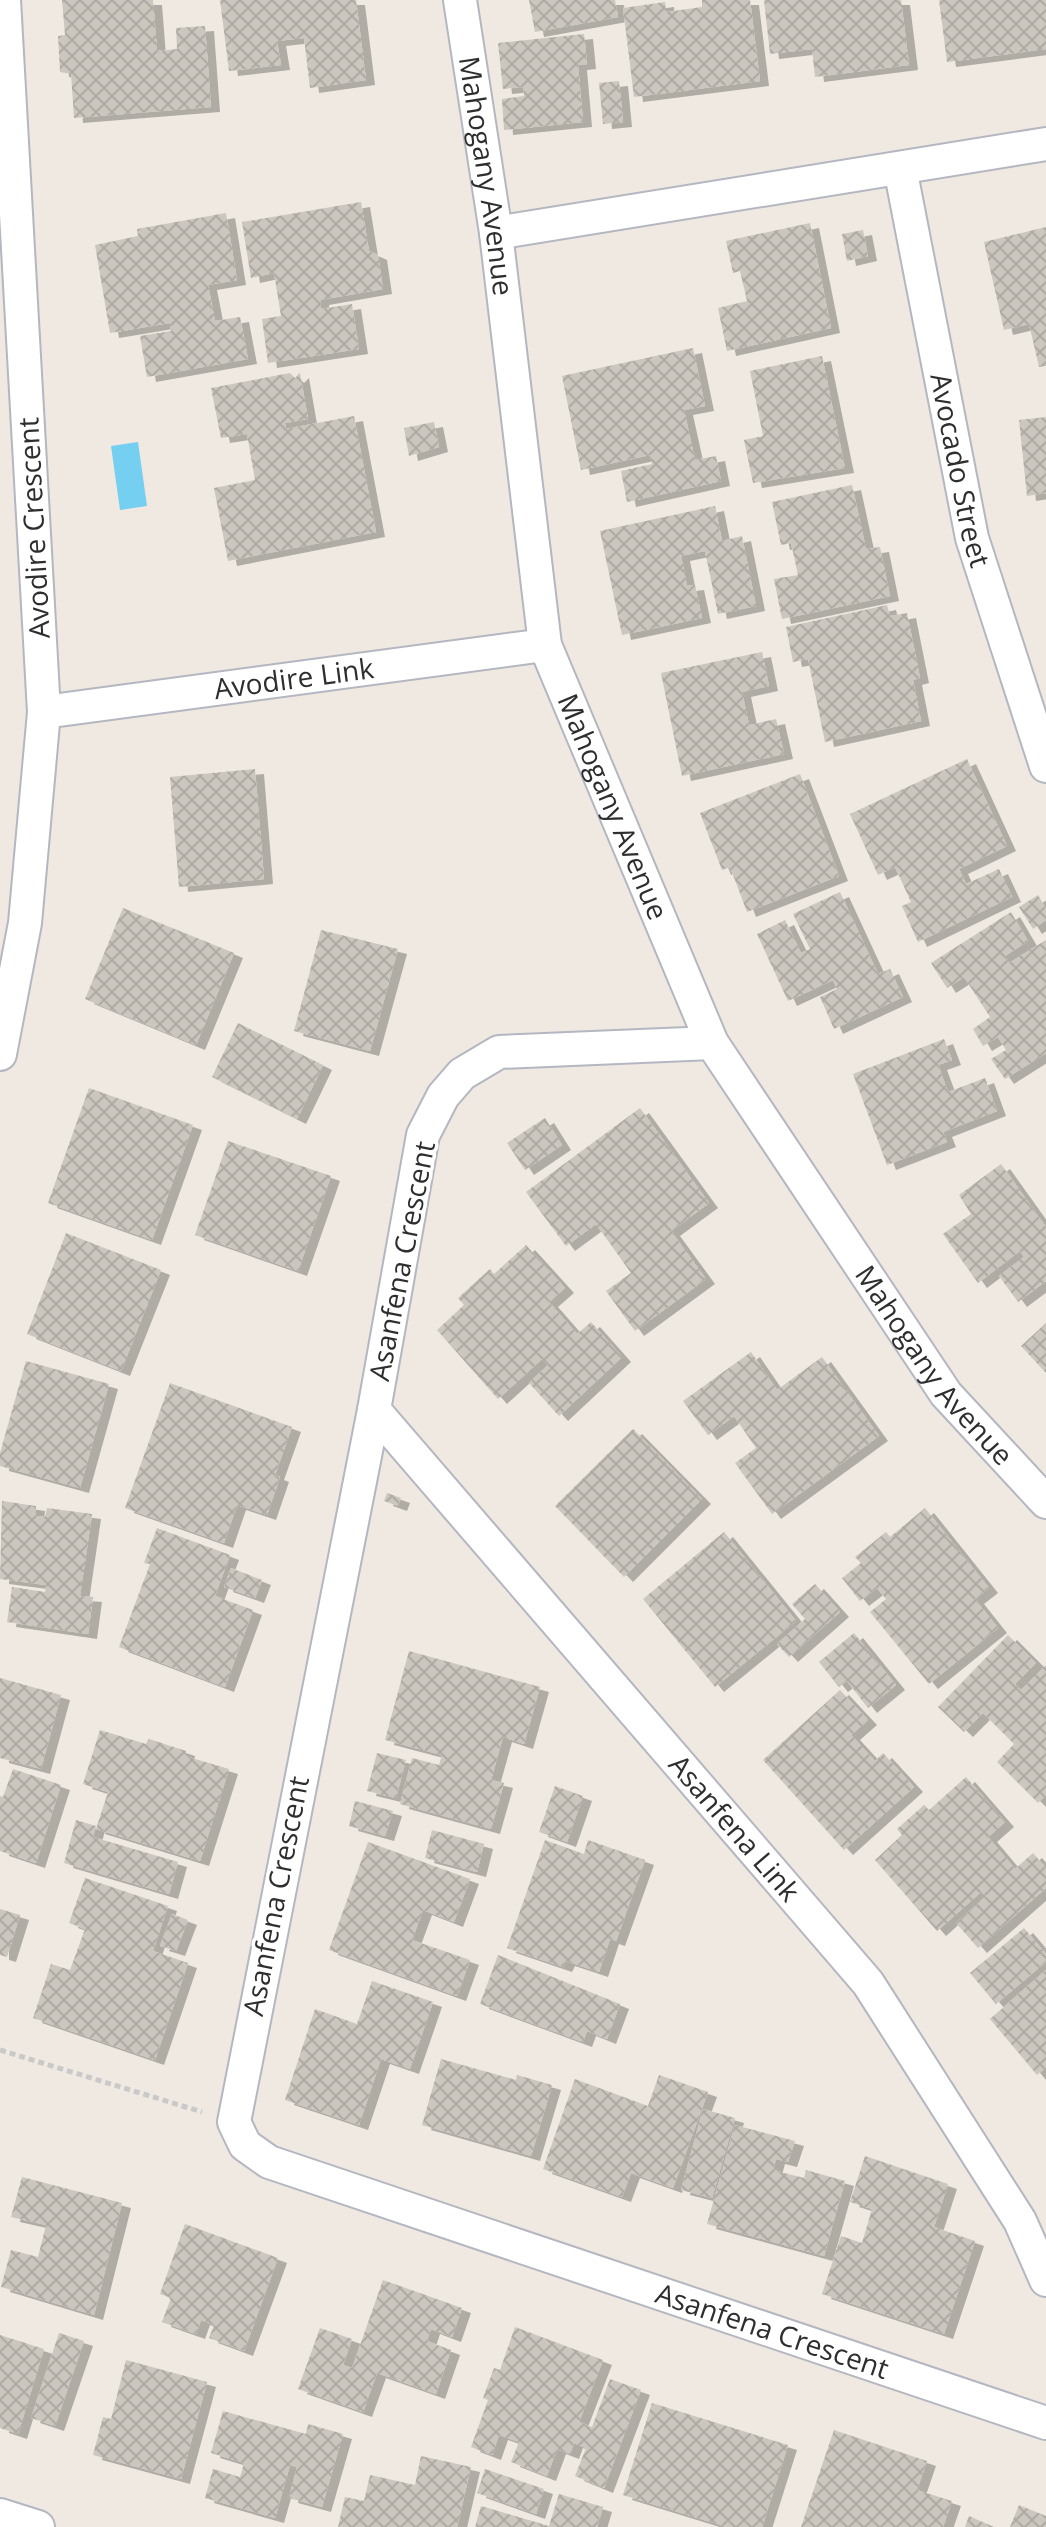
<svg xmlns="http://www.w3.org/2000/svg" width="1046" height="2527" viewBox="0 0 1046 2527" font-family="'Open Sans',sans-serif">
  <defs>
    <pattern id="building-cross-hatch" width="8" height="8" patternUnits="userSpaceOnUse" patternTransform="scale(2)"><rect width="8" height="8" fill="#cbc7bf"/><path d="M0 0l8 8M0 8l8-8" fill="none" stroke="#afaba4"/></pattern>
    <filter id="shadow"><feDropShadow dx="9" dy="5" stdDeviation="0" flood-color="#0004"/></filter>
  </defs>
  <rect width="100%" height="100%" fill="#efe9e1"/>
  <path fill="#75cff0" d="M 138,442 L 147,506 L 120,510 L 111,446 Z"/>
  <path fill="url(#building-cross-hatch)" filter="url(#shadow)" d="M 62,0 L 153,0 L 157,51 L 177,49 L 176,28 L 205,26 L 211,107 L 74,118 L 71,74 L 60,72 L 58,36 L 65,35 Z
    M 220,0 L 356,0 L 366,80 L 310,88 L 304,38 L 277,41 L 281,65 L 229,71 Z
    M 529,0 L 615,0 L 618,17 L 535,32 Z
    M 702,0 L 750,0 L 760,81 L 634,97 L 623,8 L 665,2 L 666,12 L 702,7 Z
    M 764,0 L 901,0 L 909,65 L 815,77 L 812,49 L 770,54 Z
    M 939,0 L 1046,0 L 1046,49 L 947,62 Z
    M 584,34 L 587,64 L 578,65 L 583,122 L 504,130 L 502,99 L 524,96 L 523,87 L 503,89 L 498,43 Z
    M 619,81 L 623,122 L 603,124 L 599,83 Z
    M 361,202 L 369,251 L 378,255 L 383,289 L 320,300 L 321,309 L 352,304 L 359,349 L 268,363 L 262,319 L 281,316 L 274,273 L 251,278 L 242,222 Z
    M 226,213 L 237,280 L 208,285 L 215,321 L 240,317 L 248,359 L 147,377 L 140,336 L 171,331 L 170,323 L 110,333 L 95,245 L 138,236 L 137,229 Z
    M 810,223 L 831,328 L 727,351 L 718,308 L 747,301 L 740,271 L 733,273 L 726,241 Z
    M 1046,227 L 1046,366 L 1039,367 L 1029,324 L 1004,330 L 984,242 Z
    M 863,230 L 868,256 L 847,261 L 842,234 Z
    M 693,348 L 705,406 L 684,410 L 695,460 L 716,456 L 721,481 L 627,502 L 621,471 L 652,464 L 650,455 L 581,470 L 562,376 Z
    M 822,356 L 845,468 L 753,483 L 744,440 L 763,436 L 750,371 Z
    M 290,373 L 295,378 L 300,373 L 308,419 L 285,423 L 286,429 L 354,416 L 376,532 L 228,561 L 214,488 L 255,480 L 247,434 L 221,438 L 211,388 Z
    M 1046,417 L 1046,493 L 1027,496 L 1019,420 Z
    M 434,422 L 439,447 L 409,456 L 404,428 Z
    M 852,485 L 866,549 L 880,547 L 890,596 L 782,619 L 774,579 L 798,575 L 791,543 L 781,545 L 772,502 Z
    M 715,506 L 722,541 L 742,536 L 756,606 L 718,614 L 705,551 L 681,556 L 687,586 L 695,585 L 702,618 L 622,635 L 600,531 Z
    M 887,605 L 890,616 L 907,613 L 920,678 L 913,680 L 921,721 L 825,742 L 808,659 L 793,662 L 786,627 Z
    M 762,652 L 769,686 L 742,692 L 749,725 L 776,719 L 784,754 L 682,776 L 661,673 Z
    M 967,759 L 1007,846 L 959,869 L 966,884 L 999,869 L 1012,897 L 918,942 L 902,906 L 911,902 L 895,867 L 878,875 L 850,814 Z
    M 255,769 L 264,879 L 179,887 L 170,777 Z
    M 800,774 L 839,876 L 747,912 L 730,867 L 722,870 L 700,813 Z
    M 840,892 L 878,974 L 890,969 L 903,997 L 834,1029 L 820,997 L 837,989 L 833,980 L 788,1001 L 757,934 L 785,920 L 801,953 L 810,949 L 793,914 Z
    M 1038,895 L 1046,909 L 1046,920 L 1033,929 L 1019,907 Z
    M 123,908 L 234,953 L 196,1045 L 85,999 Z
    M 1011,912 L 1028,941 L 1005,956 L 1009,963 L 1046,940 L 1046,1053 L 1005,1079 L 991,1059 L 1006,1050 L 998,1037 L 983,1046 L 973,1029 L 990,1017 L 964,977 L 947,988 L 931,963 Z
    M 321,930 L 398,949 L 370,1051 L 294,1031 Z
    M 238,1023 L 323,1065 L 297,1119 L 212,1077 Z
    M 944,1039 L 952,1060 L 938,1065 L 948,1092 L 985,1078 L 997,1111 L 943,1132 L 947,1142 L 887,1165 L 853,1074 Z
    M 89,1088 L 193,1125 L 152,1240 L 48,1203 Z
    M 640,1108 L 709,1203 L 671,1231 L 706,1279 L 635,1331 L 606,1291 L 631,1273 L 596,1224 L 566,1246 L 526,1192 Z
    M 545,1118 L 562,1145 L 525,1170 L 507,1143 Z
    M 228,1141 L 331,1176 L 298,1271 L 195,1235 Z
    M 1001,1164 L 1046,1227 L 1046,1281 L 1018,1302 L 999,1276 L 1024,1257 L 1020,1251 L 978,1283 L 943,1234 L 971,1214 L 959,1195 Z
    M 66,1233 L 161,1270 L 121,1371 L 27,1334 Z
    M 526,1245 L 565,1288 L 549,1302 L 577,1334 L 591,1322 L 622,1357 L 559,1416 L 529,1383 L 548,1365 L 542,1359 L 498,1399 L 437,1330 L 464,1305 L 458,1298 L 490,1269 L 494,1274 Z
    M 1046,1323 L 1046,1373 L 1021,1346 Z
    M 751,1352 L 777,1390 L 822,1357 L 879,1436 L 772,1514 L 735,1463 L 756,1448 L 734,1416 L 708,1435 L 683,1401 Z
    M 26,1361 L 109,1384 L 80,1488 L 0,1466 L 0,1453 Z
    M 170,1383 L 292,1427 L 275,1475 L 280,1477 L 267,1515 L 237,1505 L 224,1543 L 125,1508 Z
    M 633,1429 L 702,1499 L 624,1577 L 555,1506 Z
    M 387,1493 L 401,1498 L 398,1506 L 384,1501 Z
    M 2,1501 L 36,1506 L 35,1516 L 45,1517 L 47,1508 L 92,1514 L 80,1596 L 93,1597 L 88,1634 L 7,1622 L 12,1587 L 45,1592 L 46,1585 L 0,1579 Z
    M 925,1508 L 989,1588 L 975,1599 L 998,1628 L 929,1684 L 870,1612 L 886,1599 L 877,1588 L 860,1601 L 842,1578 L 861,1563 L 855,1557 L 886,1532 L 890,1537 Z
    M 157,1528 L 230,1555 L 215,1596 L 253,1610 L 225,1687 L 119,1647 L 150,1564 L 144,1563 Z
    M 724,1532 L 796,1621 L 715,1687 L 643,1599 Z
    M 231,1568 L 262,1580 L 255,1598 L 224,1587 Z
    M 815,1584 L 840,1612 L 789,1657 L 777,1644 L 805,1619 L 792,1604 Z
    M 854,1633 L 896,1685 L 868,1708 L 847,1681 L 839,1687 L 819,1662 Z
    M 1008,1635 L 1036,1663 L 1015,1684 L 1021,1690 L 1046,1665 L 1046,1795 L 1038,1803 L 997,1762 L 1014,1744 L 983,1713 L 964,1732 L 938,1707 Z
    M 409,1651 L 540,1687 L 524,1744 L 503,1737 L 491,1780 L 504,1783 L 491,1829 L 400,1804 L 412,1758 L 439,1765 L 442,1755 L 385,1740 Z
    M 0,1678 L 61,1695 L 41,1769 L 0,1758 Z
    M 840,1690 L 868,1720 L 851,1735 L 875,1761 L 883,1753 L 914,1787 L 844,1850 L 763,1760 Z
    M 100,1730 L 146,1744 L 149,1739 L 186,1751 L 185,1756 L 229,1769 L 200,1861 L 96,1829 L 108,1792 L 83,1784 Z
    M 377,1753 L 406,1760 L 396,1798 L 367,1791 Z
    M 13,1769 L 61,1785 L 36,1863 L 0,1851 L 0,1796 L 3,1797 Z
    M 966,1777 L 1005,1822 L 988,1837 L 1015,1869 L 1033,1853 L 1046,1868 L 1046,1888 L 978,1948 L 956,1923 L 986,1896 L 981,1892 L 937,1931 L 875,1860 L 902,1835 L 897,1829 L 924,1805 L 929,1810 Z
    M 555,1786 L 583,1796 L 567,1842 L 539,1832 Z
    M 355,1801 L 393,1811 L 385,1836 L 349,1826 Z
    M 76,1820 L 96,1826 L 93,1837 L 178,1862 L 169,1894 L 64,1863 Z
    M 432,1830 L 484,1844 L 477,1872 L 425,1858 Z
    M 545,1840 L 584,1854 L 588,1840 L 645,1860 L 616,1941 L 610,1939 L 599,1972 L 566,1961 L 563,1967 L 507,1948 Z
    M 368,1842 L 470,1879 L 454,1922 L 423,1910 L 412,1940 L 470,1960 L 457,1996 L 329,1950 Z
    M 85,1878 L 168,1906 L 153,1951 L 188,1963 L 155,2060 L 33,2018 L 51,1964 L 70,1970 L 85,1929 L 69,1923 Z
    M 0,1909 L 20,1915 L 7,1957 L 0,1955 Z
    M 172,1914 L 188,1920 L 176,1951 L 160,1946 Z
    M 1024,1928 L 1046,1954 L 1046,1962 L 996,2004 L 970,1973 Z
    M 498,1955 L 620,2004 L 607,2039 L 587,2031 L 583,2042 L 480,2004 Z
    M 1046,1970 L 1046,2067 L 1037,2075 L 990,2019 Z
    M 372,1981 L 433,2002 L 410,2069 L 381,2059 L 359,2125 L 285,2100 L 315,2009 L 357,2024 Z
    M 441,2059 L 516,2080 L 517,2075 L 552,2085 L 531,2156 L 422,2125 Z
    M 659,2075 L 708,2092 L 673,2188 L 631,2173 L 622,2197 L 543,2169 L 575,2079 L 648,2106 Z
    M 703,2109 L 735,2118 L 712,2198 L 681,2190 Z
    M 735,2125 L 795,2141 L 788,2162 L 776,2159 L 773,2170 L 804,2178 L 806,2170 L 845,2181 L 824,2256 L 707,2224 Z
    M 865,2156 L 948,2184 L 934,2227 L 975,2241 L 944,2334 L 822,2294 L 841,2236 L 862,2243 L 872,2209 L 850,2202 Z
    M 22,2177 L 122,2203 L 94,2315 L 1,2287 L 11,2250 L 38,2257 L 46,2225 L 11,2217 Z
    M 185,2224 L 278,2258 L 244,2351 L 209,2338 L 214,2325 L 201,2320 L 196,2334 L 162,2322 L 171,2298 L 160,2294 Z
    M 383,2280 L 462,2308 L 452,2337 L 431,2329 L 427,2341 L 451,2350 L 436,2394 L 377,2373 L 363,2412 L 298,2389 L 320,2328 L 352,2339 L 343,2365 L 352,2368 Z
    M 515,2327 L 603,2360 L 579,2422 L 592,2427 L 610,2379 L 641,2390 L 604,2488 L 575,2476 L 586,2448 L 574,2443 L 570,2454 L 557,2449 L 547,2476 L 511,2462 L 519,2442 L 499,2435 L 492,2455 L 471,2447 L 488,2400 L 483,2398 L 494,2368 L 500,2370 Z
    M 59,2333 L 84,2341 L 55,2426 L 31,2418 Z
    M 0,2335 L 44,2349 L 18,2434 L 0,2428 Z
    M 126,2360 L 207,2382 L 181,2479 L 93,2455 L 103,2417 L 111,2419 Z
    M 652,2403 L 788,2445 L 762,2527 L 727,2527 L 623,2495 Z
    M 223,2411 L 306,2434 L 308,2424 L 343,2434 L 322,2507 L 289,2498 L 297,2467 L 290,2465 L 275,2518 L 205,2498 L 213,2469 L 240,2477 L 244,2463 L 211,2453 Z
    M 834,2430 L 927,2461 L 917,2490 L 952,2501 L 943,2527 L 801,2527 Z
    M 421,2456 L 471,2467 L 457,2527 L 338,2527 L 345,2497 L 364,2501 L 370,2475 L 415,2485 Z
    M 485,2469 L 544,2489 L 536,2514 L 477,2493 Z
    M 559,2494 L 603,2507 L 597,2527 L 475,2527 L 481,2506 L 549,2526 Z
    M 1019,2505 L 1046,2516 L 1046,2527 L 1010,2527 Z
    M 969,2516 L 994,2527 L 965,2527 Z"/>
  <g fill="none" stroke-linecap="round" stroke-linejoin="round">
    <g stroke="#b4b7c1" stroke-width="36">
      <g id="street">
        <path id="s1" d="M 460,0 L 496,233 L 545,645 L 712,1043 L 946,1394 L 1046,1502"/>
        <path id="s2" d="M 900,168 L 972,538 L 1046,766"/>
        <path d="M 496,233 L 1046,144"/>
        <path id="s3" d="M 44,712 L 545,645"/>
        <path id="s4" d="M 712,1043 L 499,1052 L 462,1074 L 443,1096 L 423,1135 L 374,1410 L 234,2122 L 245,2145 L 269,2162 L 1046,2423"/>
        <path d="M 0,1054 L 25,923 L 44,712 L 4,0"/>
        <path id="s5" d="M 374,1410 L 868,1983 L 1020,2221 L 1046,2280"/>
        <path d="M 0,2515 L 38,2527"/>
      </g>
    </g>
    <path stroke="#c9c9c9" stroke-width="5" stroke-dasharray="6 4" stroke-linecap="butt" d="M 0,2050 L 202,2112"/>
    <use href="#street" stroke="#fff" stroke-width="32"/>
  </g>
  <g text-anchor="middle" stroke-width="7" stroke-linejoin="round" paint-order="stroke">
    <g font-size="28" fill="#2e2e2e" stroke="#fff">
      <text dy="10" stroke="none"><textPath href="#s1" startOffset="178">Mahogany Avenue</textPath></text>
      <text dy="10" stroke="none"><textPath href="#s2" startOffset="308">Avocado Street</textPath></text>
      <text transform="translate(34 528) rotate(-93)" y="10">Avodire Crescent</text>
      <text dy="10" stroke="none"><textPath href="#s3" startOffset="252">Avodire Link</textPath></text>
      <text dy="10" stroke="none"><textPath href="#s1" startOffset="826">Mahogany Avenue</textPath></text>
      <text transform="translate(402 1261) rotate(-79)" y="10">Asanfena Crescent</text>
      <text dy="10" stroke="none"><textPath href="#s1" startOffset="1474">Mahogany Avenue</textPath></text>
      <text dy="10" stroke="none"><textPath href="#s5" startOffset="552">Asanfena Link</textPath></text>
      <text transform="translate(276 1896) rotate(-79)" y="10">Asanfena Crescent</text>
      <text dy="10" stroke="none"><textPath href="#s4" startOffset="1920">Asanfena Crescent</textPath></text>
    </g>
  </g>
</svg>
